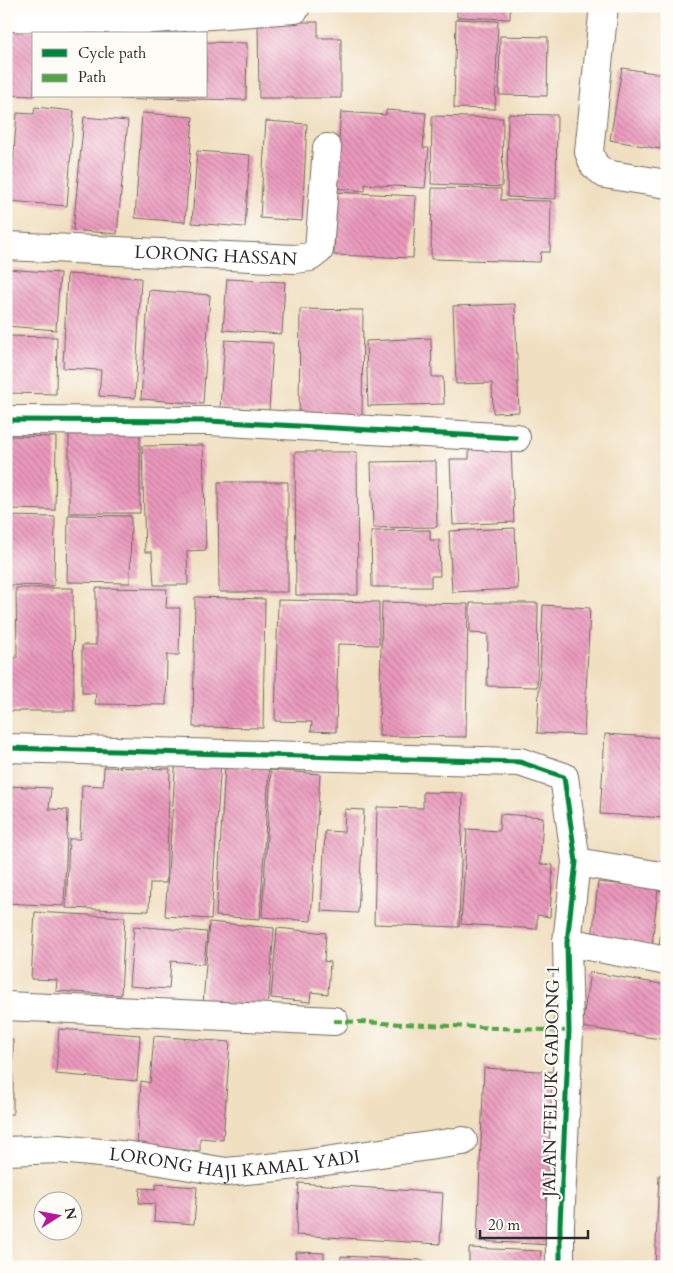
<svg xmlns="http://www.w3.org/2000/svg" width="673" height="1273" viewBox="0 0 673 1273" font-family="Cardo,serif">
  <defs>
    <pattern id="building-back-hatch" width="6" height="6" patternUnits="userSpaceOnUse" patternTransform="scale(1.25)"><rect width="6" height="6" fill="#eb99bd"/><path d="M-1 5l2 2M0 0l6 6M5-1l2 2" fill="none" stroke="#bf7d9a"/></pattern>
  </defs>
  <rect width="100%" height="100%" fill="#fdfcf7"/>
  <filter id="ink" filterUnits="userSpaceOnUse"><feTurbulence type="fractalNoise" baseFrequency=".02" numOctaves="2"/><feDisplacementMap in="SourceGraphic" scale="10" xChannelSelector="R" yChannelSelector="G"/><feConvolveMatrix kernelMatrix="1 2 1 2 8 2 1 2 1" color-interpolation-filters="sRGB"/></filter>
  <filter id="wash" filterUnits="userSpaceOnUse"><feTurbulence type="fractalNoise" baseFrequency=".0096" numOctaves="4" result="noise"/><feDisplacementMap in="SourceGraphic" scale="20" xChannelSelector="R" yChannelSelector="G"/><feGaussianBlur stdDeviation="1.12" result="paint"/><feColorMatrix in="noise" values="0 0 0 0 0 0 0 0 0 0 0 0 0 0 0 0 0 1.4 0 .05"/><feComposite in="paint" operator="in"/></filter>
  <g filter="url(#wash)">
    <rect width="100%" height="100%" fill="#f0dfc0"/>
    <g id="blocks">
      <path fill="url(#building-back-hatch)" d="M 457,6 L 510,6 L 510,19 L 457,17 Z
        M 511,6 L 561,6 L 561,9 L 511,8 Z
        M 456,19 L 498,21 L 495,109 L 454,108 Z
        M 258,22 L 318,22 L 318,38 L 341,38 L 341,98 L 259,98 Z
        M 6,30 L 75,32 L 75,34 L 34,34 L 34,96 L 6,95 Z
        M 150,31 L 191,32 L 191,34 L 149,34 Z
        M 500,36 L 548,37 L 547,96 L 499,95 Z
        M 206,42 L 247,43 L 246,100 L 148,98 L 148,96 L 206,96 Z
        M 622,68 L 667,75 L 667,110 L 660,149 L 610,140 Z
        M 120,96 L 146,96 L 145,100 L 120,99 Z
        M 35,107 L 74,111 L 67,206 L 10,201 L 17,113 L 34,114 Z
        M 386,110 L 426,113 L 423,148 L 429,148 L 425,188 L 365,184 L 365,191 L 335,188 L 341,112 L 386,115 Z
        M 142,113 L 193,117 L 185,222 L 135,218 Z
        M 508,114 L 557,115 L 556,199 L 507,197 Z
        M 432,116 L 503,118 L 502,187 L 431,184 Z
        M 84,117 L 128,121 L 117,234 L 73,230 Z
        M 266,121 L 307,124 L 302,221 L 260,218 Z
        M 197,151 L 250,155 L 245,227 L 192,223 Z
        M 432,188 L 501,189 L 501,200 L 551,201 L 550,252 L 541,252 L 540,262 L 431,259 Z
        M 336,192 L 416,196 L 413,258 L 334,255 Z
        M 6,269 L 60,273 L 56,330 L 6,326 Z
        M 67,274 L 141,278 L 135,398 L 99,396 L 101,370 L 63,368 Z
        M 227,279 L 285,282 L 282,334 L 223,330 Z
        M 149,290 L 210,295 L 203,404 L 141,399 Z
        M 515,304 L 519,412 L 493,413 L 492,383 L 456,384 L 453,306 Z
        M 300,309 L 363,310 L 362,420 L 299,419 Z
        M 6,336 L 57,337 L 56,394 L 6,393 Z
        M 431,338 L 432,377 L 443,377 L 444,404 L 368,406 L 366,341 Z
        M 225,340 L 273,343 L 269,412 L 220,408 Z
        M 69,430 L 140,430 L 140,513 L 69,513 Z
        M 6,436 L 56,437 L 55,510 L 6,509 Z
        M 203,445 L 206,550 L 187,551 L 188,585 L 154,585 L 152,552 L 145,552 L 142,446 Z
        M 511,447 L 514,522 L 453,525 L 450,459 L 469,459 L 469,448 Z
        M 295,452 L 357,452 L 358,595 L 296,595 Z
        M 436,461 L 437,527 L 373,528 L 371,462 Z
        M 218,482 L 288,482 L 288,592 L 219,592 Z
        M 68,515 L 131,516 L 130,583 L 67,582 Z
        M 6,516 L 55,517 L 54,586 L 6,585 Z
        M 515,528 L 518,589 L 452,592 L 449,531 Z
        M 430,530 L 430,540 L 439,540 L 440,576 L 431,576 L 431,587 L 372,587 L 371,531 Z
        M 16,588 L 73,588 L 74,711 L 6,711 L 6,658 L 17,658 Z
        M 96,588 L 167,589 L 166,608 L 180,608 L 179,655 L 167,655 L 166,705 L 95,704 L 96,693 L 82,693 L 82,645 L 96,645 Z
        M 195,597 L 265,599 L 263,728 L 193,727 Z
        M 278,600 L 379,602 L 379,645 L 338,644 L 336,732 L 311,731 L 312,722 L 275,721 Z
        M 382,602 L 468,604 L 466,737 L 379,736 Z
        M 470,603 L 538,603 L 537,687 L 487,686 L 488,634 L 470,633 Z
        M 543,605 L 590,608 L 584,735 L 537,733 Z
        M 605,734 L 667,738 L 667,818 L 600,814 Z
        M 176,757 L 221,760 L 211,919 L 165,916 Z
        M 225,766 L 269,769 L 260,919 L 216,916 Z
        M 104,767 L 170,769 L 166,883 L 150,883 L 149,911 L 66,908 L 69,839 L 80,839 L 82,785 L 103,786 Z
        M 271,770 L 320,774 L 311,921 L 262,917 Z
        M 6,786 L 51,788 L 49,809 L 68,810 L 64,906 L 6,903 Z
        M 423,792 L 463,793 L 459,927 L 374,924 L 377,807 L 423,808 Z
        M 345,809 L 364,810 L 358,913 L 321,911 L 325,831 L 344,832 Z
        M 500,814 L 543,817 L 540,864 L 553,865 L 550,917 L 537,915 L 537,929 L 461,924 L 467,829 L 499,831 Z
        M 598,882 L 658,888 L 652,946 L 592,940 Z
        M 666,891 L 667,891 L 667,955 L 658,954 Z
        M 35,912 L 125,917 L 121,995 L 56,991 L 57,980 L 31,979 Z
        M 209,922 L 274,928 L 268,1010 L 203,1005 Z
        M 134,926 L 207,932 L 204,964 L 171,961 L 169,989 L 129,986 Z
        M 277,928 L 326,933 L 324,961 L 330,962 L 328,994 L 311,992 L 310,1002 L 271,998 Z
        M 590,972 L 667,985 L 667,1040 L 582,1027 Z
        M 59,1029 L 140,1035 L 137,1081 L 56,1074 Z
        M 154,1036 L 230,1042 L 223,1140 L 200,1138 L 200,1151 L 137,1146 L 141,1081 L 150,1083 Z
        M 6,1040 L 13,1040 L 13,1114 L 6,1114 Z
        M 484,1068 L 558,1072 L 551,1245 L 477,1241 Z
        M 659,1175 L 667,1176 L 667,1267 L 655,1267 Z
        M 299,1183 L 443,1193 L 440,1244 L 296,1235 Z
        M 156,1184 L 197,1187 L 194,1224 L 154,1221 L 155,1204 L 139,1203 L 140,1188 L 156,1189 Z
        M 469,1248 L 541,1251 L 540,1267 L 469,1267 Z
        M 296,1252 L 324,1253 L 324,1267 L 295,1267 Z
        M 341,1256 L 423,1260 L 423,1267 L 340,1267 Z"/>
    </g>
  </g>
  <g filter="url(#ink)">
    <use href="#blocks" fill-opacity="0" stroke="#706a5f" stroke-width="1"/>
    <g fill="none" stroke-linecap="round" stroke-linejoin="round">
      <g stroke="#706a5f" stroke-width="30">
        <g id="minor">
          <path d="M 604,6 L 589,152 L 594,165 L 605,174 L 667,184"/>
          <path d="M 6,17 L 140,20 L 295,9"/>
          <path id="s1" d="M 6,246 L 295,259 L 310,257 L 319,250 L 327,148"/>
          <path d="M 6,420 L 209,421 L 516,438"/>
          <path d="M 6,748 L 520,762 L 564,777 L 576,862 L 567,942 L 569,1031 L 560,1225 L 560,1267"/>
          <path d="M 576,862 L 667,877"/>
          <path d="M 567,942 L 667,961"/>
          <path d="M 6,1006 L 334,1021"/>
          <path id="s2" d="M 6,1151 L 60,1149 L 131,1156 L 226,1172 L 298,1165 L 463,1141"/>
        </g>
      </g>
      <use href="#minor" stroke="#fff" stroke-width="28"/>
      <path stroke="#51a443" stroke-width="4" stroke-dasharray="8 4" stroke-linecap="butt" d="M 334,1021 L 569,1031"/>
      <g stroke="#fdfcf7" stroke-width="8">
        <path id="cycleway" d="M 6,420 L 209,421 L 516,438
          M 6,748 L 520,762 L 564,777 L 576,862 L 567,942 L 569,1031 L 560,1225 L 560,1267"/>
      </g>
      <use href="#cycleway" stroke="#00873e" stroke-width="5"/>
    </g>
  </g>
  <g text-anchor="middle" stroke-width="4.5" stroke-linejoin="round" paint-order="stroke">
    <g font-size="18" fill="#2b2b2b" stroke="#fdfcf7">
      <text dy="6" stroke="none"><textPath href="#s1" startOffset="210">LORONG HASSAN</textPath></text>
      <text transform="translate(551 1081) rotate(-89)" y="6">JALAN TELUK GADONG 1</text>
      <text dy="6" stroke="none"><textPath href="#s2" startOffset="230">LORONG HAJI KAMAL YADI</textPath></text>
    </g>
  </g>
  <rect width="673" height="1273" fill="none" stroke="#fdfcf7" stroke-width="25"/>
  <rect x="32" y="32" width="175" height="65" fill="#fdfcf7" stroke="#a9a8a5"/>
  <rect x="42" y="49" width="25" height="8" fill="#00873e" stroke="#a9a8a5"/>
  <text x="78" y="58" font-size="15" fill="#2b2b2b">Cycle path</text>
  <rect x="42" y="74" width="25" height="8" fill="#51a443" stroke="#a9a8a5"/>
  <text x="78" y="82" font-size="15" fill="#2b2b2b">Path</text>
  <g transform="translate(58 1216) rotate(79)"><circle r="24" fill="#fdfcf7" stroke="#a9a8a5"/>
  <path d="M0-4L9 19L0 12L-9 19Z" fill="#b5179e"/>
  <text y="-8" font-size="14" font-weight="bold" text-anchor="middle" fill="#2b2b2b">N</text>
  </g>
  <path d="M480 1230v8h108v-8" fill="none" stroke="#2b2b2b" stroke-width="2.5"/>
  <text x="488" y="1230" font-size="15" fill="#2b2b2b" stroke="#fdfcf7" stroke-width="4" paint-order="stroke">20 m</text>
</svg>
